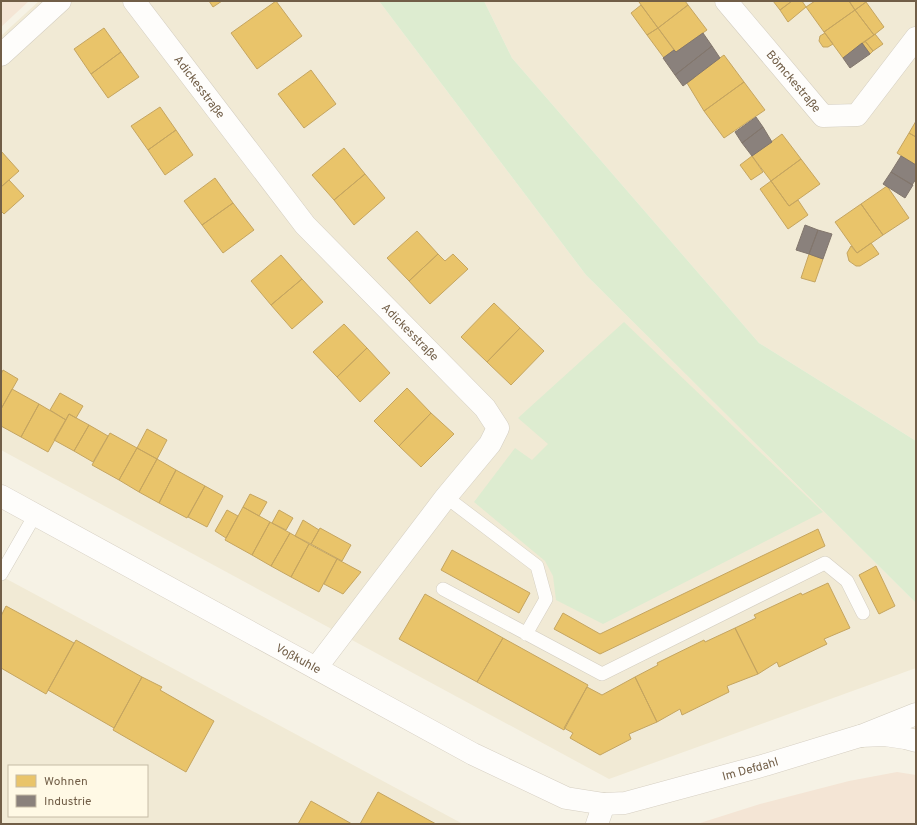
<svg xmlns="http://www.w3.org/2000/svg" width="917" height="825" viewBox="0 0 917 825" font-family="Overpass,sans-serif">
  <rect width="100%" height="100%" fill="#f6f2e5"/>
  <path fill="#f1ead5" fill-rule="evenodd" d="M 39,1 L 379,1 L 586,275 L 916,603 L 916,668 L 609,779 L 1,450 L 1,36 Z
    M 484,1 L 916,1 L 916,441 L 759,343 L 512,58 Z
    M 1,576 L 463,824 L 1,824 ZM 9,766 L 147,766 L 147,816 L 9,816 Z"/>
  <path fill="#f4e5d5" d="M 1,1 L 29,1 L 1,27 Z
    M 897,772 L 916,775 L 916,824 L 697,824 L 760,804 L 849,781 Z"/>
  <path fill="#ddecd0" d="M 379,1 L 484,1 L 512,58 L 759,343 L 916,441 L 916,603 L 586,275 Z
    M 624,322 L 823,512 L 603,624 L 556,600 L 553,576 L 545,561 L 474,502 L 515,448 L 532,460 L 548,444 L 518,418 Z"/>
  <path fill="#e9c46a" stroke="#c5a560" d="M 209,1 L 222,1 L 213,7 Z
    M 276,1 L 302,36 L 257,69 L 231,33 Z
    M 641,1 L 685,1 L 688,5 L 658,28 L 639,2 Z
    M 773,1 L 792,1 L 780,10 Z
    M 792,1 L 802,1 L 806,7 L 788,22 L 780,10 Z
    M 815,1 L 849,1 L 855,10 L 824,32 L 806,7 Z
    M 849,1 L 865,1 L 866,2 L 855,10 Z
    M 866,2 L 884,27 L 874,35 L 855,10 Z
    M 641,5 L 658,28 L 647,35 L 631,13 Z
    M 688,5 L 707,30 L 676,52 L 658,28 Z
    M 855,10 L 874,35 L 843,58 L 824,32 Z
    M 104,28 L 121,52 L 91,74 L 74,49 Z
    M 658,28 L 674,50 L 664,58 L 647,35 Z
    M 825,33 L 833,44 L 828,47 L 823,47 L 819,41 L 820,36 Z
    M 875,34 L 883,44 L 873,51 L 865,41 Z
    M 865,41 L 873,51 L 870,54 L 862,43 Z
    M 121,52 L 139,77 L 108,98 L 91,74 Z
    M 724,55 L 744,82 L 704,111 L 687,83 L 694,78 L 693,77 Z
    M 311,70 L 336,104 L 304,128 L 278,94 Z
    M 744,82 L 765,110 L 724,138 L 704,111 Z
    M 160,107 L 176,130 L 148,150 L 131,126 Z
    M 916,121 L 916,137 L 909,133 Z
    M 176,130 L 193,155 L 165,175 L 148,150 Z
    M 909,133 L 916,137 L 916,165 L 897,153 Z
    M 782,134 L 801,159 L 771,181 L 752,156 Z
    M 344,148 L 365,174 L 334,200 L 312,175 Z
    M 1,151 L 19,171 L 2,186 L 1,185 Z
    M 752,156 L 763,172 L 751,180 L 740,165 Z
    M 801,159 L 820,184 L 789,206 L 771,181 Z
    M 365,174 L 385,198 L 354,225 L 334,200 Z
    M 215,178 L 233,203 L 202,225 L 184,201 Z
    M 9,180 L 24,196 L 4,214 L 1,211 L 1,187 Z
    M 771,181 L 789,206 L 798,200 L 808,215 L 788,229 L 760,189 Z
    M 887,186 L 909,218 L 883,235 L 861,204 Z
    M 233,203 L 254,230 L 223,253 L 202,225 Z
    M 861,204 L 883,235 L 857,253 L 835,222 Z
    M 417,231 L 438,254 L 409,281 L 387,258 Z
    M 871,243 L 879,254 L 860,266 L 856,266 L 849,261 L 847,253 L 851,246 L 857,253 Z
    M 438,254 L 445,261 L 453,254 L 468,269 L 430,304 L 409,281 Z
    M 809,254 L 823,259 L 815,282 L 801,278 Z
    M 281,255 L 302,279 L 271,305 L 251,281 Z
    M 302,279 L 323,302 L 292,329 L 271,305 Z
    M 494,303 L 520,328 L 487,362 L 461,337 Z
    M 344,324 L 367,348 L 337,377 L 313,352 Z
    M 520,328 L 544,351 L 511,385 L 487,362 Z
    M 367,348 L 390,373 L 360,402 L 337,377 Z
    M 3,370 L 18,379 L 1,409 L 1,374 Z
    M 407,388 L 431,413 L 399,446 L 374,421 Z
    M 12,389 L 39,404 L 21,437 L 1,426 L 1,409 Z
    M 60,393 L 83,406 L 76,418 L 69,414 L 66,420 L 50,410 Z
    M 39,404 L 66,420 L 48,452 L 21,437 Z
    M 431,413 L 454,434 L 421,467 L 399,446 Z
    M 69,414 L 89,425 L 74,451 L 54,440 Z
    M 89,425 L 108,436 L 93,462 L 74,451 Z
    M 147,429 L 167,440 L 157,459 L 137,448 Z
    M 110,433 L 137,448 L 119,480 L 92,465 Z
    M 137,448 L 157,459 L 139,492 L 119,480 Z
    M 157,459 L 176,470 L 159,503 L 139,492 Z
    M 176,470 L 205,486 L 187,518 L 159,503 Z
    M 205,486 L 223,496 L 207,527 L 188,517 Z
    M 250,494 L 267,502 L 259,516 L 243,507 Z
    M 243,507 L 270,522 L 252,555 L 225,540 Z
    M 227,510 L 238,516 L 226,538 L 215,531 Z
    M 279,510 L 293,518 L 286,530 L 272,523 Z
    M 303,520 L 319,530 L 311,544 L 295,536 Z
    M 270,522 L 290,533 L 271,566 L 252,555 Z
    M 320,528 L 351,545 L 342,561 L 311,544 Z
    M 818,529 L 825,546 L 600,654 L 554,629 L 563,613 L 600,634 Z
    M 290,533 L 309,544 L 291,577 L 271,566 Z
    M 309,544 L 337,559 L 319,592 L 291,577 Z
    M 452,550 L 530,593 L 519,613 L 441,570 Z
    M 337,559 L 361,572 L 343,594 L 324,584 Z
    M 876,566 L 895,606 L 879,614 L 859,575 Z
    M 828,583 L 850,628 L 824,639 L 827,644 L 804,655 L 779,667 L 777,662 L 758,674 L 735,628 L 756,618 L 754,615 L 801,593 L 802,595 Z
    M 425,594 L 503,638 L 477,682 L 399,639 Z
    M 6,606 L 74,643 L 46,694 L 1,668 L 1,616 Z
    M 735,628 L 758,674 L 727,686 L 729,692 L 682,715 L 680,709 L 657,722 L 635,677 L 658,665 L 657,663 L 704,640 L 705,642 Z
    M 503,638 L 588,685 L 564,730 L 477,682 Z
    M 76,640 L 142,677 L 114,728 L 48,690 Z
    M 142,677 L 162,687 L 160,690 L 214,721 L 186,772 L 113,730 Z
    M 635,677 L 657,722 L 629,734 L 631,739 L 600,755 L 570,738 L 573,733 L 564,728 L 587,687 L 602,695 Z
    M 378,792 L 436,824 L 360,824 Z
    M 311,801 L 352,824 L 298,824 Z"/>
  <path fill="#8a817c" stroke="#82766c" d="M 703,33 L 712,46 L 675,75 L 663,58 L 674,50 L 676,52 Z
    M 862,43 L 870,54 L 850,68 L 843,58 Z
    M 712,46 L 720,58 L 683,86 L 675,75 Z
    M 756,117 L 763,127 L 742,143 L 735,132 Z
    M 763,127 L 772,142 L 752,156 L 742,143 Z
    M 901,156 L 916,165 L 916,179 L 912,185 L 891,172 Z
    M 891,172 L 913,185 L 905,198 L 883,184 Z
    M 805,225 L 818,230 L 809,254 L 796,250 Z
    M 818,230 L 832,234 L 823,259 L 809,254 Z"/>
  <g fill="none" stroke-linecap="round" stroke-linejoin="round">
    <g stroke="#d4cec1" stroke-width="14">
      <path id="lane" d="M 446,497 L 537,566 L 546,599 L 526,634
        M 1,574 L 35,515
        M 443,589 L 602,674 L 825,563 L 847,581 L 863,613"/>
    </g>
    <g stroke="#d4cec1" stroke-width="23">
      <g id="street">
        <path id="s1" d="M 134,1 L 305,225 L 485,408 L 498,428 L 490,444 L 446,497 L 316,668"/>
        <path id="s2" d="M 726,1 L 823,116 L 857,115 L 916,38"/>
        <path d="M 1,55 L 60,1"/>
        <path d="M 861,736 L 916,714"/>
        <path d="M 597,824 L 604,804"/>
      </g>
    </g>
    <g stroke="#d6cfc2" stroke-width="23">
      <g id="secondary">
        <path id="s3" d="M 1,496 L 473,754 L 566,798 L 604,804 L 625,803 L 765,765 L 860,736 L 885,735 L 905,738 L 916,741"/>
      </g>
    </g>
    <use href="#lane" stroke="#fefdfb" stroke-width="13"/>
    <use href="#street" stroke="#fefdfb" stroke-width="22"/>
    <use href="#secondary" stroke="#fefdfb" stroke-width="22"/>
  </g>
  <g text-anchor="middle" stroke-width="4" stroke-linejoin="round" paint-order="stroke">
    <g font-size="12" fill="#715e47" stroke="#fff9e5">
      <text dy="4" stroke="none"><textPath href="#s2" startOffset="105">Bömckestraße</textPath></text>
      <text dy="4" stroke="none"><textPath href="#s1" startOffset="108">Adickesstraße</textPath></text>
      <text dy="4" stroke="none"><textPath href="#s1" startOffset="432">Adickesstraße</textPath></text>
      <text dy="4" stroke="none"><textPath href="#s3" startOffset="339">Voßkuhle</textPath></text>
      <text dy="4" stroke="none"><textPath href="#s3" startOffset="830">Im Defdahl</textPath></text>
    </g>
  </g>
  <rect width="917" height="825" fill="none" stroke="#715e47" stroke-width="4"/>
  <rect x="8" y="765" width="140" height="52" fill="#fff9e5" stroke="#c6bba6"/>
  <rect x="16" y="775" width="20" height="12" fill="#e9c46a" stroke="#c6bba6"/>
  <text x="44" y="785" font-size="12" fill="#715e47">Wohnen</text>
  <rect x="16" y="795" width="20" height="12" fill="#8a817c" stroke="#c6bba6"/>
  <text x="44" y="805" font-size="12" fill="#715e47">Industrie</text>
</svg>
